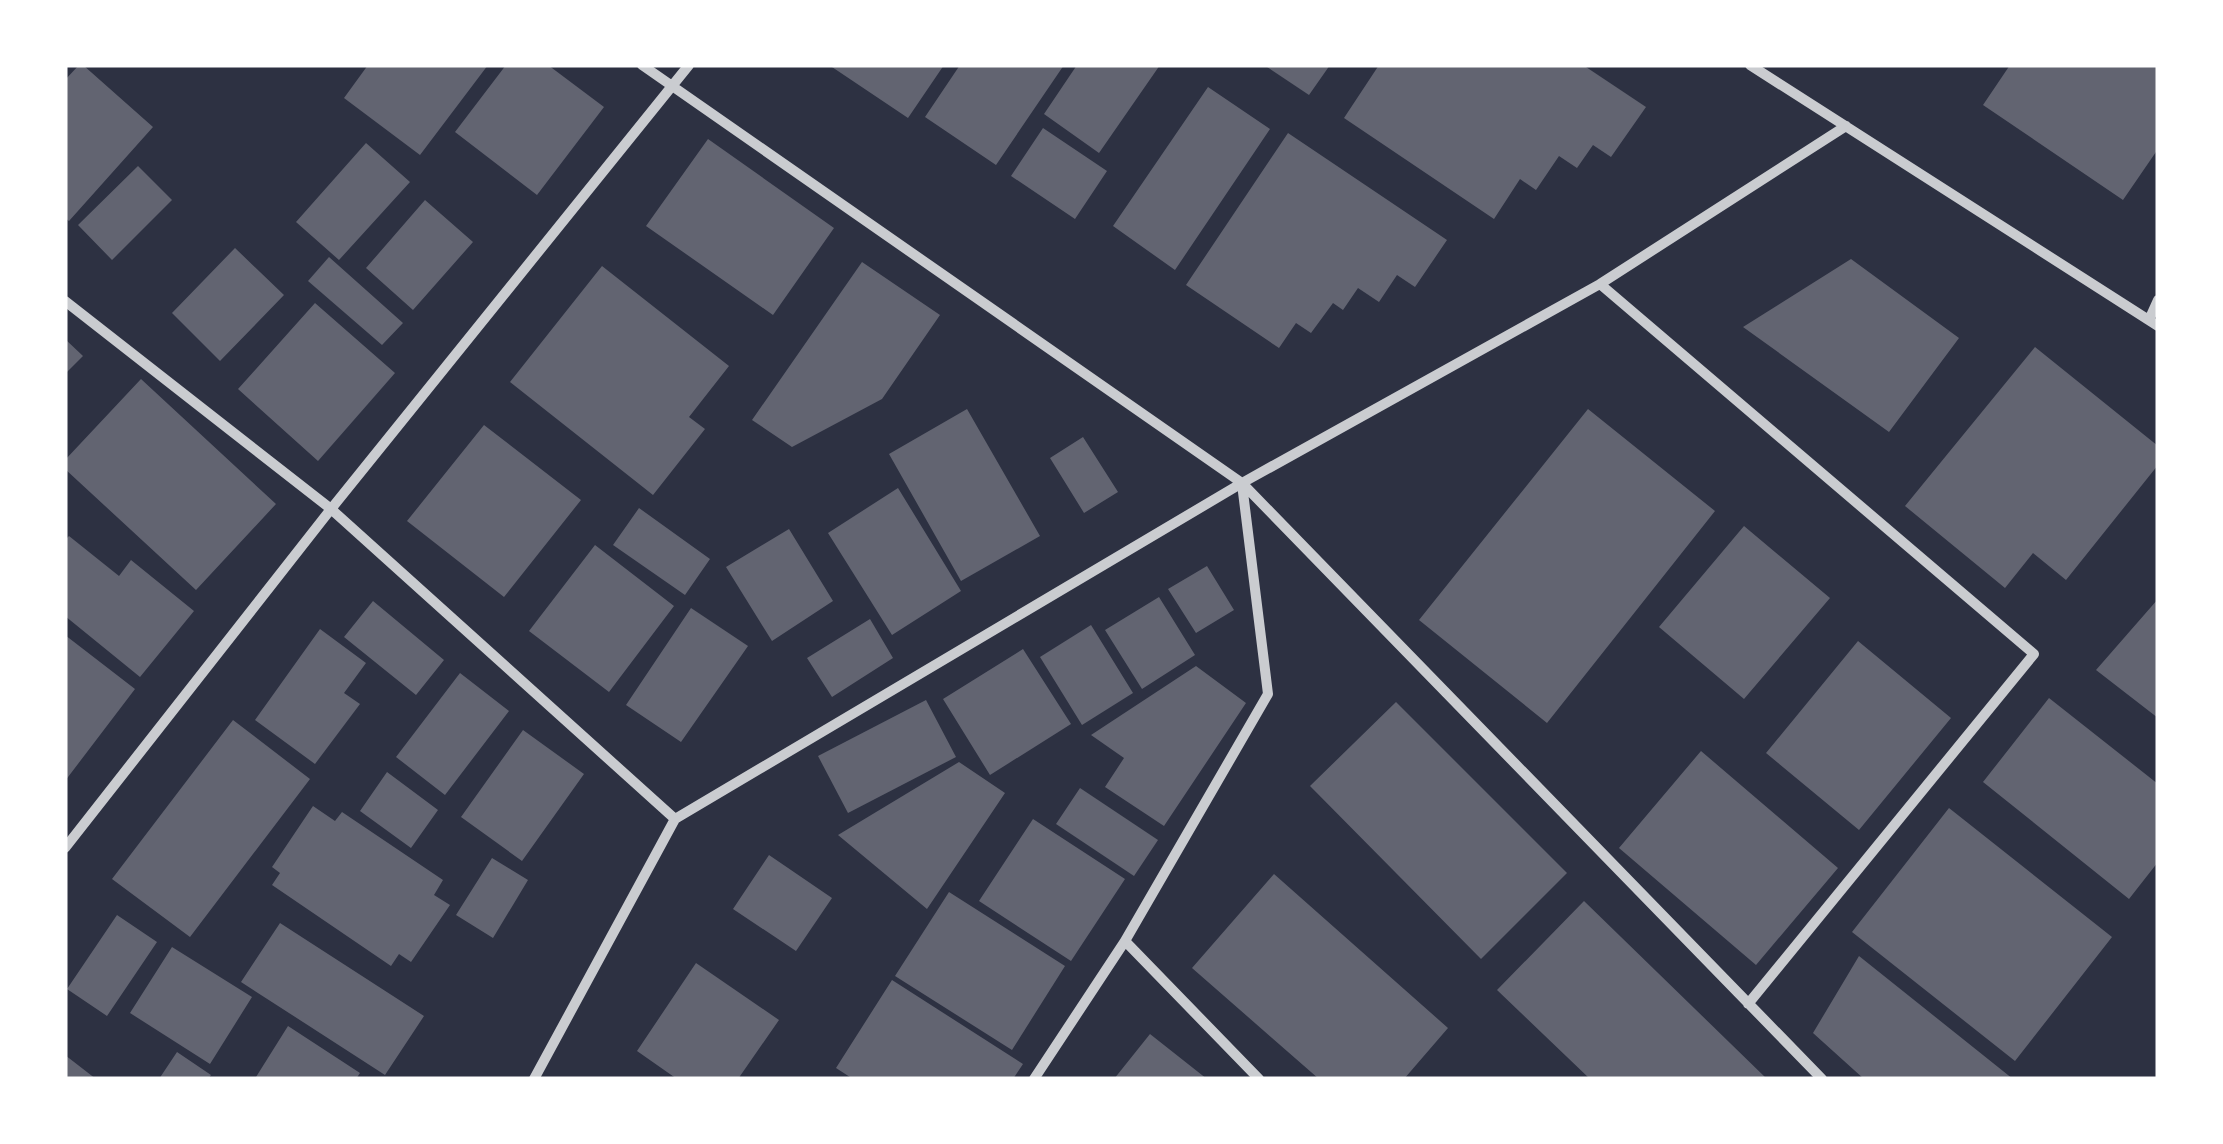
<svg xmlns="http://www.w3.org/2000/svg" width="2223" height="1144" viewBox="0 0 2223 1144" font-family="'PT Sans Narrow',sans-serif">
  <rect width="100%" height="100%" fill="#2d3142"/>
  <path fill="#626471" d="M 79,65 L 83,65 L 153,127 L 69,221 L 65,218 L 65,80 Z
    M 368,65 L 488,65 L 420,155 L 344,98 Z
    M 506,65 L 548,65 L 604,107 L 537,195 L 455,132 Z
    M 829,65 L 944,65 L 908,118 Z
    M 960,65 L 1064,65 L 996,165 L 925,117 Z
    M 1077,65 L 1160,65 L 1099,153 L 1044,114 Z
    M 1264,65 L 1330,65 L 1309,95 Z
    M 1379,65 L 1583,65 L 1646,107 L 1611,157 L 1593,145 L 1577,168 L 1559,156 L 1536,190 L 1520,179 L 1494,219 L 1344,118 Z
    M 2010,65 L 2158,65 L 2158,149 L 2123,200 L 1983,105 Z
    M 1208,87 L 1270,129 L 1175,270 L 1113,226 Z
    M 1043,128 L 1107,171 L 1075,219 L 1011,176 Z
    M 1288,133 L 1447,240 L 1415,287 L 1397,275 L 1379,302 L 1358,288 L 1343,310 L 1333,303 L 1311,333 L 1296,323 L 1279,348 L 1186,285 Z
    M 708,139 L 834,228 L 773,315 L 646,226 Z
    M 366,143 L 410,182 L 339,260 L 296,222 Z
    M 138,166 L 172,200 L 112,260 L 78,225 Z
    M 425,200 L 473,242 L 413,310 L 366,268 Z
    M 235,248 L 284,295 L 220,361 L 172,313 Z
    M 329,257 L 403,323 L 382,345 L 308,281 Z
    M 1851,259 L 1959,338 L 1889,432 L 1743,327 Z
    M 862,262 L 940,315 L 882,399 L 792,447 L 752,420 Z
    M 602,266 L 729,366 L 689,417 L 705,429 L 653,495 L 510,382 Z
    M 315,303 L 395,373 L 318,461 L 238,389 Z
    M 65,339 L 83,356 L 65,374 Z
    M 2035,347 L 2158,446 L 2158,465 L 2066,580 L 2033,553 L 2005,588 L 1905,506 Z
    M 141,379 L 276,504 L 196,590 L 65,469 L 65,460 Z
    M 967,409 L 1040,536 L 961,581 L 889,454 Z
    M 1588,409 L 1715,511 L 1547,723 L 1419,620 Z
    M 484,425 L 581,500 L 504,597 L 407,521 Z
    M 1083,437 L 1118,492 L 1084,513 L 1050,458 Z
    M 898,488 L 961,591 L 892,635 L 828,533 Z
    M 639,508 L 710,559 L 685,595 L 613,545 Z
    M 1744,526 L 1830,598 L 1744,699 L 1659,627 Z
    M 789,529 L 833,601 L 772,641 L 726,567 Z
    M 69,536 L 119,576 L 131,560 L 194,611 L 140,677 L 65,616 L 65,540 Z
    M 595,545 L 674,606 L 609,692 L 529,631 Z
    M 1207,566 L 1234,610 L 1196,633 L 1168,589 Z
    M 1159,597 L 1195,655 L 1142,689 L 1105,630 Z
    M 2158,599 L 2158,718 L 2096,670 Z
    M 373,601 L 444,660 L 416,695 L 344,637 Z
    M 691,608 L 748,646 L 681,742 L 626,705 Z
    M 870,619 L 893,658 L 832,697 L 807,658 Z
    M 1091,625 L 1133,693 L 1082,725 L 1040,657 Z
    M 320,629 L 366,663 L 344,693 L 360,704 L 315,764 L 255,720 Z
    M 65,635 L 135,689 L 65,781 Z
    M 1858,641 L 1951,718 L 1859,830 L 1766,753 Z
    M 1023,649 L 1071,724 L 990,775 L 943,699 Z
    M 1196,666 L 1246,703 L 1164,826 L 1105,787 L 1124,758 L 1091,735 Z
    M 460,673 L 509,711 L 445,795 L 396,757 Z
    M 2049,698 L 2158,784 L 2158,862 L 2129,899 L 1983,782 Z
    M 926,700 L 956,757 L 848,813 L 818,756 Z
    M 1396,702 L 1567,873 L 1481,959 L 1310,786 Z
    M 233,720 L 310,779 L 190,937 L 112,879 Z
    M 523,730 L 584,774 L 522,861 L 461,817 Z
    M 1701,751 L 1838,868 L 1756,965 L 1619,848 Z
    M 959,762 L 1005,793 L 927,909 L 838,835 Z
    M 387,772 L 438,810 L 411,848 L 360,811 Z
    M 1080,788 L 1158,840 L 1134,876 L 1056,824 Z
    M 313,806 L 335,821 L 342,812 L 443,880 L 434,895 L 450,905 L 411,962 L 399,954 L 391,966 L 272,885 L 280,873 L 272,867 Z
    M 1949,808 L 2112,937 L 2015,1061 L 1852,932 Z
    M 1033,819 L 1125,879 L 1071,961 L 979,901 Z
    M 769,855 L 832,898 L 796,951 L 733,909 Z
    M 492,858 L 528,880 L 493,938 L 456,915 Z
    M 1274,874 L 1448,1028 L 1404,1079 L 1319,1079 L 1192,968 Z
    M 949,892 L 1065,966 L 1012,1050 L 895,976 Z
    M 1584,901 L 1767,1079 L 1590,1079 L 1497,990 Z
    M 117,915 L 157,942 L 107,1016 L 67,989 Z
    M 280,923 L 424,1016 L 385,1075 L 241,982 Z
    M 172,947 L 252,997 L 210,1064 L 130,1013 Z
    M 1859,956 L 2013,1079 L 1864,1079 L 1813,1033 Z
    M 696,963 L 779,1020 L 738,1079 L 677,1079 L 637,1051 Z
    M 892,980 L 1023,1064 L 1013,1079 L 853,1079 L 836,1068 Z
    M 288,1026 L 360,1073 L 356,1079 L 256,1077 Z
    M 1150,1034 L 1207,1079 L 1114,1079 Z
    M 177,1052 L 211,1075 L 208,1079 L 159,1079 Z
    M 65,1055 L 96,1079 L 65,1079 Z"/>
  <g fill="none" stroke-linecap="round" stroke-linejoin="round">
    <path stroke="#caccd0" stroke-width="10" d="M 642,65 L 1242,483 L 1822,1079
      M 1750,65 L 2158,326
      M 1600,284 L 2034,654 L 1748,1004
      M 65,301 L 331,509 L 675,819
      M 2149,320 L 2158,300
      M 65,848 L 331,509 L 689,65
      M 1125,941 L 1259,1079
      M 534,1079 L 675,819 L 1242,483 L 1600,284 L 1846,126
      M 1034,1079 L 1125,941 L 1268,694 L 1242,484"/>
  </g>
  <rect width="2223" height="1144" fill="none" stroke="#ffffff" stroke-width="135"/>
</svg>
